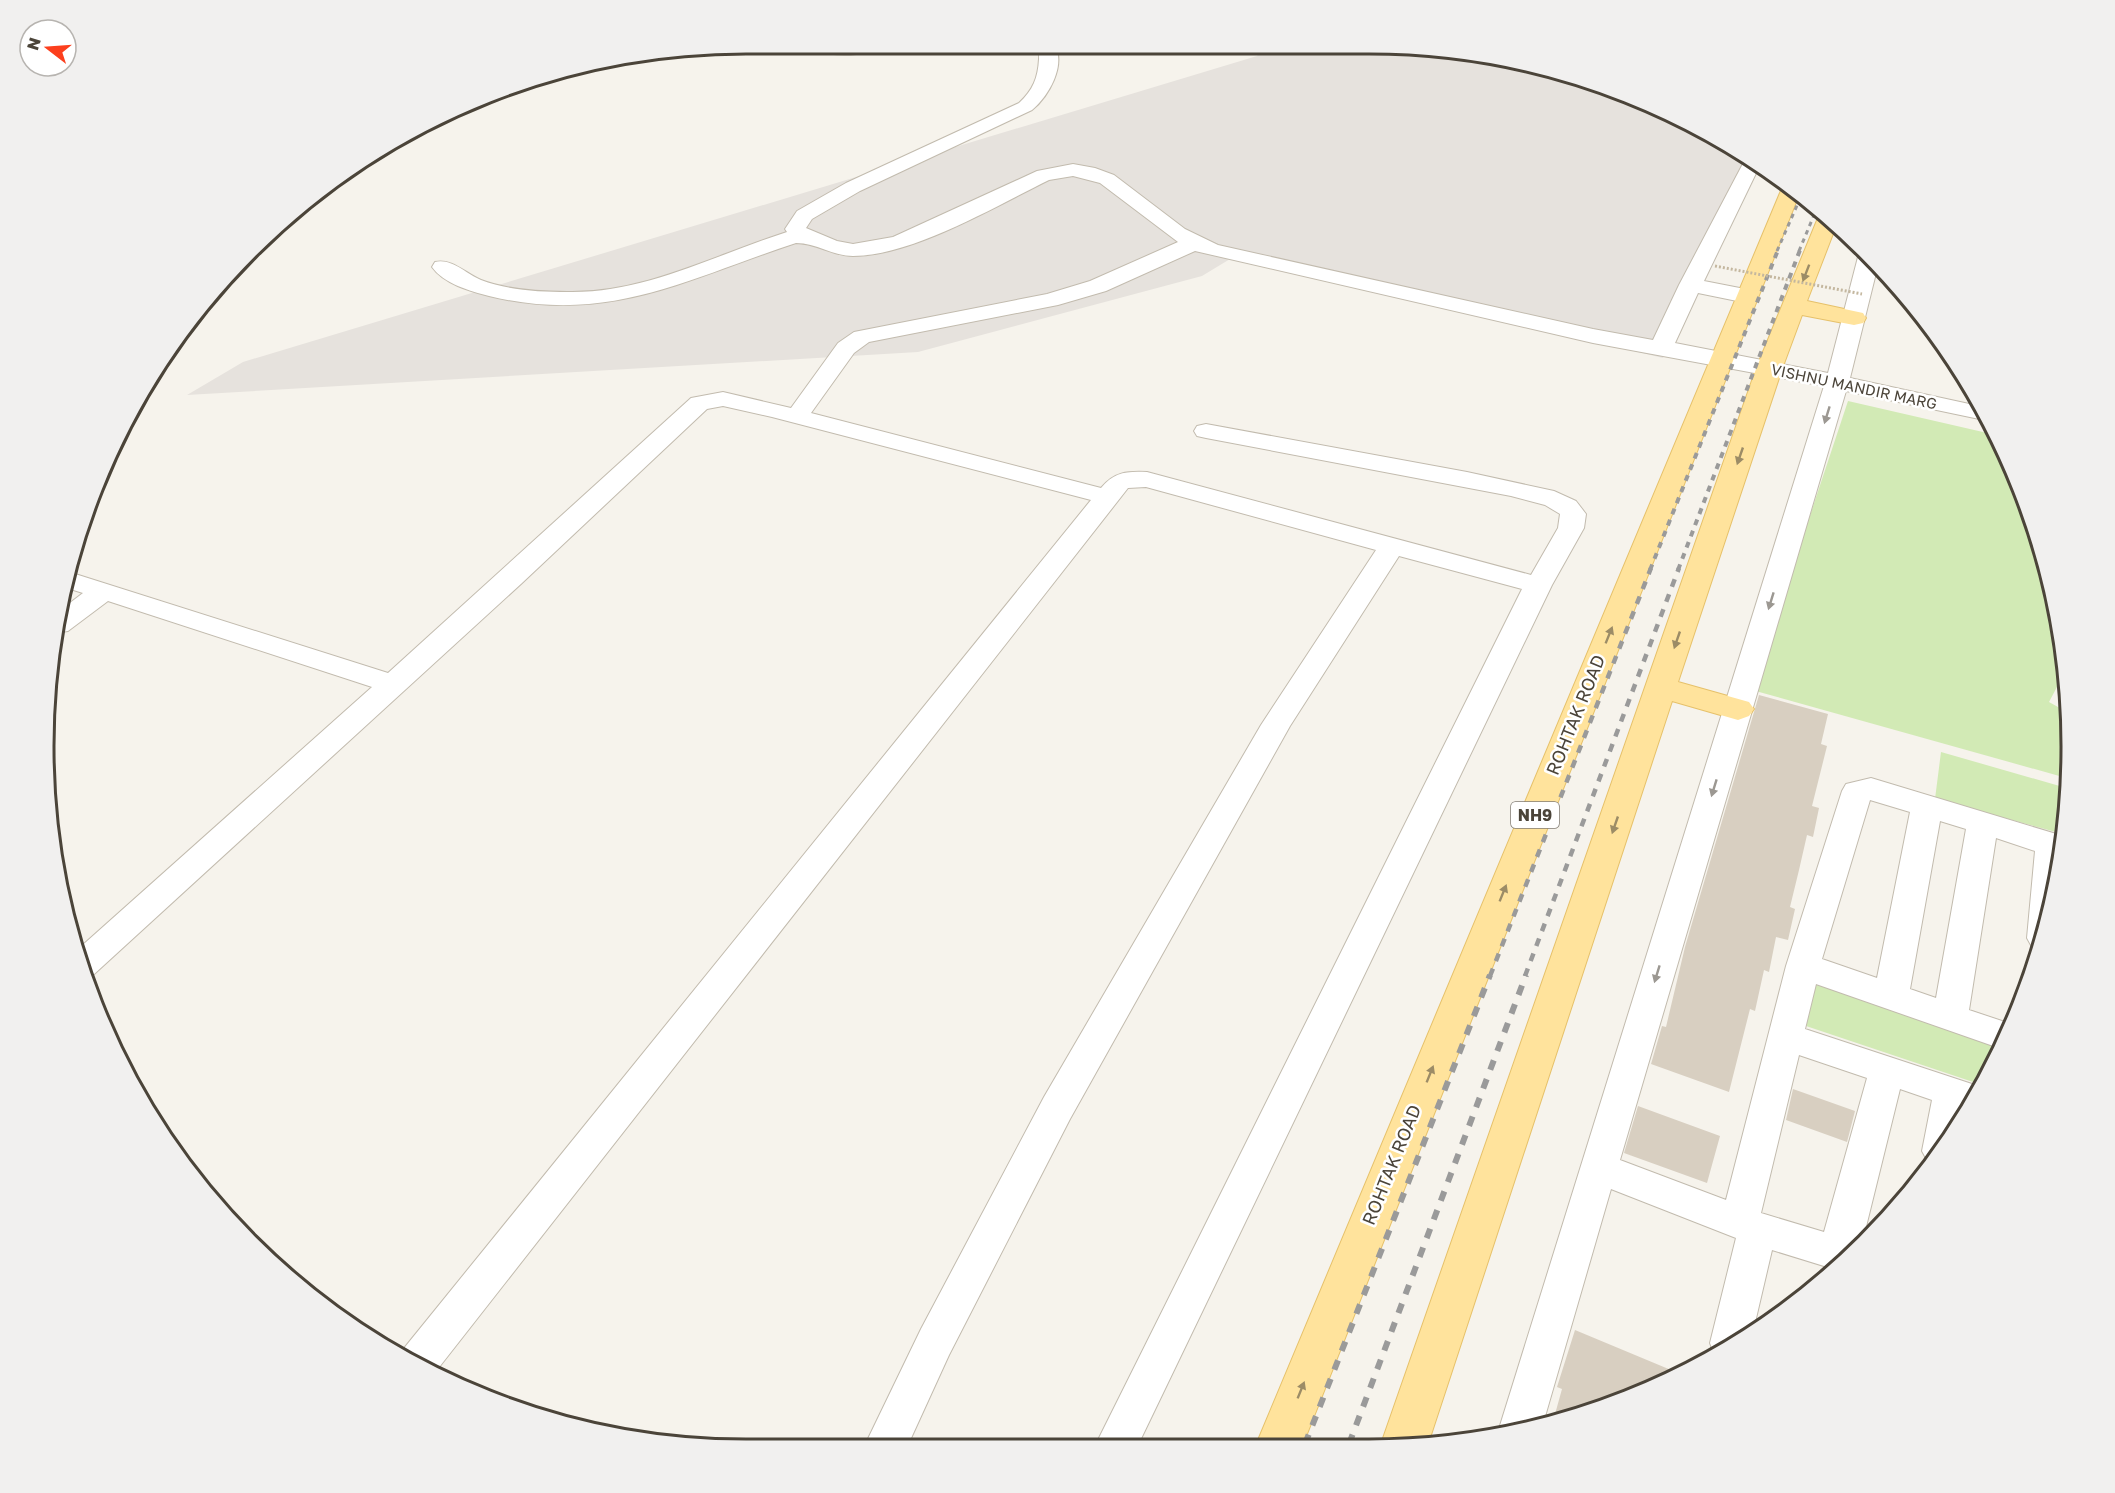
<svg xmlns="http://www.w3.org/2000/svg" width="2115" height="1493" viewBox="0 0 2115 1493" font-family="'Golos Text',sans-serif">
  <rect width="100%" height="100%" fill="#f6f3ec"/>
  <path fill="#e6e2dd" d="M 1267,44 L 1369,44 L 1506,57 L 1595,81 L 1720,138 L 1749,157 L 1693,258 L 1670,342 L 1663,358 L 1235,256 L 1202,276 L 918,352 L 187,395 L 243,362 L 1257,56 Z"/>
  <path fill="#d2eab5" d="M 1848,401 L 1996,435 L 2034,520 L 2065,654 L 2066,670 L 2049,702 L 2067,712 L 2070,779 L 1752,690 Z
    M 1941,752 L 2070,789 L 2063,834 L 1935,799 Z
    M 1817,981 L 2005,1042 L 1999,1057 L 1982,1085 L 1806,1026 Z"/>
  <path fill="#d8cfc1" d="M 1759,695 L 1828,714 L 1821,744 L 1827,746 L 1812,806 L 1819,808 L 1813,837 L 1807,835 L 1799,870 L 1790,907 L 1795,909 L 1788,940 L 1776,937 L 1769,972 L 1764,970 L 1755,1011 L 1750,1009 L 1729,1092 L 1651,1064 L 1662,1026 L 1666,1027 L 1685,947 Z
    M 1793,1089 L 1855,1111 L 1847,1142 L 1786,1120 Z
    M 1638,1106 L 1720,1136 L 1707,1183 L 1624,1153 Z
    M 1575,1330 L 1683,1375 L 1552,1425 L 1562,1389 L 1557,1387 Z"/>
  <g fill="none" stroke-linecap="round" stroke-linejoin="round">
    <g stroke="#c2bbae" stroke-width="2">
      <path id="minor" d="M 787,44 L 878,44 C 863,62 817,52 796,49 L 790,48 Z
        M 1042,44 L 1054,44 C 1067,65 1048,97 1032,110 L 860,191 L 812,219 L 806,228 L 837,241 L 853,244 L 893,237 L 1037,171 L 1073,164 L 1095,168 L 1114,175 L 1185,229 L 1218,245 L 1593,329 L 1653,340 L 1679,285 L 1747,156 L 1760,165 L 1704,281 L 1755,291 L 1758,296 L 1755,301 L 1747,303 L 1698,293 L 1675,343 L 1828,373 L 1858,257 L 1864,252 L 1878,265 L 1850,378 L 1983,407 L 1989,421 L 1846,391 L 1620,1160 L 1726,1200 L 1786,966 L 1842,791 L 1846,784 L 1871,778 L 2063,836 L 2048,928 L 2040,949 L 2032,947 L 2027,938 L 2035,851 L 1996,838 L 1969,1010 L 2011,1024 L 2002,1049 L 1816,984 L 1805,1029 L 1981,1087 L 1933,1164 L 1928,1162 L 1922,1151 L 1932,1100 L 1900,1089 L 1862,1243 L 1837,1270 L 1772,1250 L 1754,1327 L 1714,1354 L 1710,1343 L 1736,1238 L 1611,1189 L 1542,1427 L 1499,1436 L 1498,1432 L 1824,386 L 1593,343 L 1195,251 L 1106,291 L 1058,305 L 869,342 L 854,353 L 811,413 L 1101,488 C 1114,472 1127,471 1147,472 L 1531,575 L 1558,528 L 1560,514 L 1545,505 L 1511,496 L 1206,438 L 1197,436 L 1194,431 L 1197,426 L 1206,424 L 1467,472 L 1554,491 L 1576,501 L 1586,514 L 1584,528 L 1552,585 L 1138,1445 L 1095,1446 L 1522,589 L 1399,556 L 1290,726 L 1070,1119 L 949,1355 L 907,1447 L 864,1447 L 921,1329 L 1044,1097 L 1261,725 L 1376,550 L 1146,487 L 1128,488 L 433,1375 L 400,1355 L 401,1352 L 1091,500 L 772,417 L 723,406 L 707,409 L 522,583 L 92,976 L 83,979 L 76,951 L 372,687 L 108,601 L 68,631 L 55,633 L 62,609 L 83,593 L 67,588 L 72,573 L 388,673 L 691,398 L 723,392 L 791,408 L 838,343 L 854,332 L 1047,294 L 1090,281 L 1178,242 L 1100,183 L 1073,176 L 1049,180 C 996,206 912,256 853,256 C 833,256 816,243 796,243 C 686,279 609,325 489,296 C 470,291 444,284 432,267 L 435,262 C 452,258 466,274 481,280 C 507,290 539,292 567,292 C 643,294 715,255 787,232 L 785,229 L 797,211 L 846,183 L 1019,103 C 1033,90 1038,78 1039,59 C 1039,53 1039,49 1042,44 ZM 1870,800 L 1910,812 L 1877,978 L 1822,959 ZM 1940,821 L 1966,829 L 1936,998 L 1910,989 ZM 1799,1055 L 1867,1078 L 1824,1232 L 1761,1213 Z"/>
    </g>
    <g stroke="#e6c16a" stroke-width="2">
      <path id="major" d="M 1785,181 L 1800,192 L 1303,1444 L 1256,1445 Z
        M 1820,213 L 1836,226 L 1807,301 L 1863,313 L 1866,318 L 1863,323 L 1854,325 L 1802,315 L 1782,369 L 1678,682 L 1749,702 L 1754,709 L 1749,716 L 1738,720 L 1672,701 L 1428,1444 L 1381,1444 L 1756,369 Z"/>
    </g>
    <use href="#minor" fill="#fff" fill-rule="evenodd"/>
    <use href="#major" fill="#ffe39c" fill-rule="evenodd"/>
    <path stroke="#9a9a9a" stroke-width="3" stroke-dasharray="4.5 4.5" stroke-linecap="butt" d="M 1777,251 L 1802,194
      M 1799,251 L 1817,208"/>
    <path stroke="#9a9a9a" stroke-width="4" stroke-dasharray="6 6" stroke-linecap="butt" d="M 1650,570 L 1778,250
      M 1678,570 L 1800,250"/>
    <path stroke="#9a9a9a" stroke-width="4.5" stroke-dasharray="8 8" stroke-linecap="butt" d="M 1490,976 L 1651,568
      M 1525,976 L 1679,568"/>
    <path stroke="#9a9a9a" stroke-width="6" stroke-dasharray="10 10" stroke-linecap="butt" d="M 1305,1444 L 1490,975
      M 1349,1444 L 1526,975"/>
    <path stroke="#c4b79f" stroke-width="3" stroke-dasharray="2 2" stroke-linecap="butt" d="M 1715,266 L 1862,294"/>
  </g>
  <defs><path id="oneway-solid" d="M-6-.8H1V-3.2L6.5 0L1 3.2V.8H-6Z" transform="scale(1.5)"/></defs>
  <g fill="#9c8c66">
    <use href="#oneway-solid" transform="translate(1806 273) rotate(111)"/>
    <use href="#oneway-solid" transform="translate(1740 456) rotate(109)"/>
    <use href="#oneway-solid" transform="translate(1609 635) rotate(-68)"/>
    <use href="#oneway-solid" transform="translate(1677 640) rotate(109)"/>
    <use href="#oneway-solid" transform="translate(1615 825) rotate(109)"/>
    <use href="#oneway-solid" transform="translate(1503 893) rotate(-68)"/>
    <use href="#oneway-solid" transform="translate(1430 1074) rotate(-68)"/>
    <use href="#oneway-solid" transform="translate(1301 1390) rotate(-68)"/>
  </g>
  <g fill="#9c9892">
    <use href="#oneway-solid" transform="translate(1827 415) rotate(107)"/>
    <use href="#oneway-solid" transform="translate(1771 601) rotate(107)"/>
    <use href="#oneway-solid" transform="translate(1714 788) rotate(107)"/>
    <use href="#oneway-solid" transform="translate(1657 974) rotate(107)"/>
  </g>
  <g text-anchor="middle" stroke-width="5" stroke-linejoin="round" paint-order="stroke">
    <g font-size="15" fill="#4b4439" stroke="#fff">
      <text transform="translate(1854 387) rotate(12)" y="5">VISHNU MANDIR MARG</text>
    </g>
    <rect fill="#fff" stroke="#817c74" stroke-width="1.5" x="1511" y="802" width="48" height="26" rx="4.5"/>
    <g font-size="16" font-weight="bold" fill="#4b4439">
      <text x="1535" y="821">NH9</text>
    </g>
    <g font-size="18" fill="#4b4439" stroke="#fff">
      <text transform="translate(1576 715) rotate(-68)" y="6">ROHTAK ROAD</text>
      <text transform="translate(1392 1165) rotate(-68)" y="6">ROHTAK ROAD</text>
    </g>
  </g>
  <path d="M0 0H2115V1493H0ZM746 54H1369A692 692 0 0 1 2061 746V747A692 692 0 0 1 1369 1439H746A692 692 0 0 1 54 747V746A692 692 0 0 1 746 54Z" fill="#f1f0ef" fill-rule="evenodd"/>
  <path fill="none" stroke="#4b4439" stroke-width="3" d="M746 54H1369A692 692 0 0 1 2061 746V747A692 692 0 0 1 1369 1439H746A692 692 0 0 1 54 747V746A692 692 0 0 1 746 54Z"/>
  <g transform="translate(48 48) rotate(287)"><circle r="28" fill="#ffffff" stroke="#b7b4b0" stroke-width="1.5"/>
  <path d="M0-4.5L10 22L0 15L-10 22Z" fill="#fc3f1d"/>
  <text y="-9" font-size="16" font-weight="bold" text-anchor="middle" fill="#4b4439">N</text>
  </g>
</svg>
